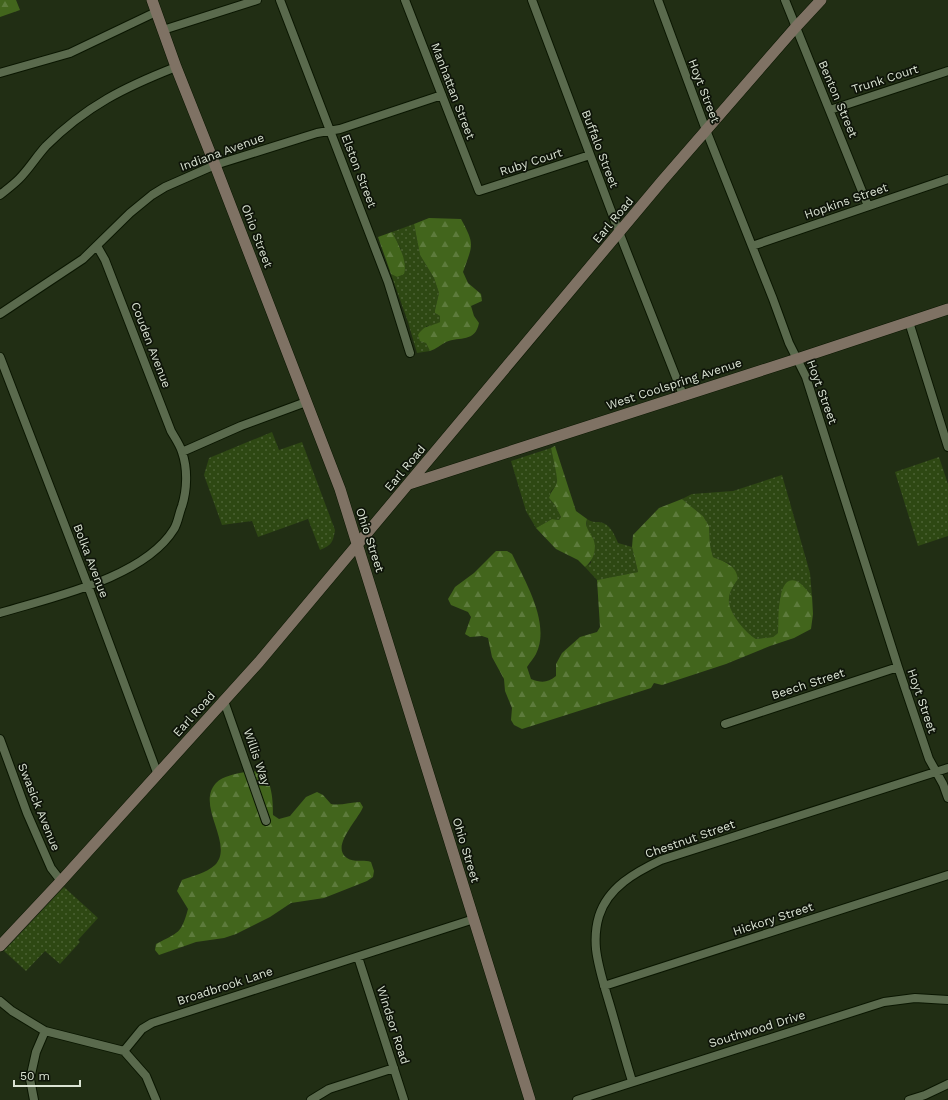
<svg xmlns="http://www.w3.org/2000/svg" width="948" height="1100" viewBox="0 0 948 1100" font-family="'Work Sans',sans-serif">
  <defs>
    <pattern id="grass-dots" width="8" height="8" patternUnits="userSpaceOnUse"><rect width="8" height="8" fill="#2e4813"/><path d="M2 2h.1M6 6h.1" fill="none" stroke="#4c6234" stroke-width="1.8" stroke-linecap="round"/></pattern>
    <pattern id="forest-firs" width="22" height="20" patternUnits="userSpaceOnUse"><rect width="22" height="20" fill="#42651c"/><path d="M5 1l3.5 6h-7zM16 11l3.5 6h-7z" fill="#5d7b3c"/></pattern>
  </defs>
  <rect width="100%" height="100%" fill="#212e14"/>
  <path fill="url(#grass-dots)" d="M 414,224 L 420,255 L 434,278 L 439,293 L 435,310 L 435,313 L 440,316 L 440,322 L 435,325 L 426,326 L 426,343 L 430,351 L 417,353 L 408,322 L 391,274 L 397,277 L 401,249 L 392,232 Z
    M 272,432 L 279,450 L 302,442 L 335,530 C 333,542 332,545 320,550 L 308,519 L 258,537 L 252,521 L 222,525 L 204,475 L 209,458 Z
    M 551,448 L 558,480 L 556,486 L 551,491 L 549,498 L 555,505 L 561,517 L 559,520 L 552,519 L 536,528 L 526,511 L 511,461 Z
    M 939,457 L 948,484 L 948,536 L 918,546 L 895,472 Z
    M 782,475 L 810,573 L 812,596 L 799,583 L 780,596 L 778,633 L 773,637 L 756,639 C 745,632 730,615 729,602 C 728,593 734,585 738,579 L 730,564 L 713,557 L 710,545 L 709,526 L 703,516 L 682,499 L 692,494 L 733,491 Z
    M 587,519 C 591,522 595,522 599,522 C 611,524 614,534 618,543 L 632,547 L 638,572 L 597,580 L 585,567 L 591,563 L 593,537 L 587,530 Z
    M 64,887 L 98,918 L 78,940 L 80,942 L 60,964 L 45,951 L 26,971 L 4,951 Z"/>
  <path fill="url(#forest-firs)" d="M 0,0 L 16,0 L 20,10 L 0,17 Z
    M 429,218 L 461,219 C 475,245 473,244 463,272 L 468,283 L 481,294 L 482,301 L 471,306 L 474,316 L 479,323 C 475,343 460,336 446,342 C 440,345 436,349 430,351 L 426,343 L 420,341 L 418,335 C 425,324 431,327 440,322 L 440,316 L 435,313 L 435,310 L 439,293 L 434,278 L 420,255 L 414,224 Z
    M 392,232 C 398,243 408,262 404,274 L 397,277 L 391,274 L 378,237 Z
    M 555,446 L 576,511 L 587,519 C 585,527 588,530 592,536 C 598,547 594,560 585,567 L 578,560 L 556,549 L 536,528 L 552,519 L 559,520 L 561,517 L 555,505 L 549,498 C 551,490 556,488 557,482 C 558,477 552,454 551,448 Z
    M 682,499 L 703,516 L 709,526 L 710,545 L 713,557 C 725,562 736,565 738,579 C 734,585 728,593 729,602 C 730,614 745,632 756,639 L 773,637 L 778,633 C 779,622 776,574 796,581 C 802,583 807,591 812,596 L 813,614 L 811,629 L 794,638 L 770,646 L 726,664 L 662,685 L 654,683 L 651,688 L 522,729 L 514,725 L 511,720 L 512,708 L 505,691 L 504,679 L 492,657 L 488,638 L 482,636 L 470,637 L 465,634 L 471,617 L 468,612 L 451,605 L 448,599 L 455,587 L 474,573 L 496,551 L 507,551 L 512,554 C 525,581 551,624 536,654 C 534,658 530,662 527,667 L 531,679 C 541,683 548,683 556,676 L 556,664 L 562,653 L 580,637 L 597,632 L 600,627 L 597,580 L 638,572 L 632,547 L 633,535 L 659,508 Z
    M 245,772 C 249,772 254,771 258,772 C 273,776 273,804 273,815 L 279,819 L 290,816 L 306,797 L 317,792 L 323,795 L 331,804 C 340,806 351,802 360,802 L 363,807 C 358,820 330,847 347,858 C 354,863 363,859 371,862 L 374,871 L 373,877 L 367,881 L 324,898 L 291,903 L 270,917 L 236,934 L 224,938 L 196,942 L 159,955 L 155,950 L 156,944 C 179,932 181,934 188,909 L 177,891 L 182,880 C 193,876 206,873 215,865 C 235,844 195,806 216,783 C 223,776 235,774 245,772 Z"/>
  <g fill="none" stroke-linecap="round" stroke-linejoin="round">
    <g stroke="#0a1601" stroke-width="10">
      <path id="street" d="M 280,0 L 388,282 L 410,353
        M 405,0 L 479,191 L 590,155
        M 532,0 L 619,232 L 683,395
        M 658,0 L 706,130 L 773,299 L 789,343 L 806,377 L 898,667 L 929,759 L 943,784 L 948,798
        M 785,0 L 868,206
        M 163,30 L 257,0
        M 0,73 L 70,53 L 156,12
        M 830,110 L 948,71
        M 0,195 C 6,190 13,185 19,179 C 29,169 36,157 46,146 C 86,106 125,87 176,67
        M 752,246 L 948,179
        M 0,314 L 83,259 L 130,213 L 152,195 L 165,187 L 215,165 L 317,133 L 340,129 L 442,95
        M 909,322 L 948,447
        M 0,357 L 88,586 L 158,775
        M 182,452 L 241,426 L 306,402
        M 0,613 C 52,597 144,578 174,529 C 178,523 179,513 182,506 C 187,490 188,469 182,452 C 180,445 175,438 171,431 L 105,260 L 97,246
        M 224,701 L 266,821
        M 725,724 L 898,667
        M 0,739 L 27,813 L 51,868 L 61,881
        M 358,957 L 404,1100
        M 604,986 L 948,875
        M 0,1001 L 12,1011 L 45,1031 L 124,1051 L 142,1029 L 152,1023 L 474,919
        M 124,1051 L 146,1076 L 156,1100
        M 632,1081 C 624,1055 617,1029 609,1002 C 604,985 598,967 596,949 C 595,938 596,926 599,916 C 608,887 636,872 661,860 L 948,768
        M 34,1100 L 30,1079 L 36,1052 L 45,1031
        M 311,1100 L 329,1089 L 394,1068
        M 577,1100 L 884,1002 L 915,998 L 948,1000
        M 909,1100 L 925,1095 L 948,1084"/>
    </g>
    <g stroke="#0a1601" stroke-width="12">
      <path id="secondary" d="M 152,0 L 176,67 L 215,165 L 340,489 L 530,1100
        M 409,484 L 797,359 L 948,309
        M 0,946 L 61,881 L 259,662 L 662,181 L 795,28 L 821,0"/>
    </g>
    <use href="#street" stroke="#5a6a4d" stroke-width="8"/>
    <use href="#secondary" stroke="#7f7264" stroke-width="11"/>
  </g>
  <g text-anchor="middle" stroke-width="3.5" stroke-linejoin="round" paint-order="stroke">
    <g font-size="12" fill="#dae3d3" stroke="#0e1409">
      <text transform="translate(885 79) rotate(-18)" y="4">Trunk Court</text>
      <text transform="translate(453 91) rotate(69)" y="4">Manhattan Street</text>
      <text transform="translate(704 91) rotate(69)" y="4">Hoyt Street</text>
      <text transform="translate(838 99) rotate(67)" y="4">Benton Street</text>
      <text transform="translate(600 149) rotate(69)" y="4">Buffalo Street</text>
      <text transform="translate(222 152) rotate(-20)" y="4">Indiana Avenue</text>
      <text transform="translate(531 162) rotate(-18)" y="4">Ruby Court</text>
      <text transform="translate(359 171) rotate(69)" y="4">Elston Street</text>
      <text transform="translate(846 201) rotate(-19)" y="4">Hopkins Street</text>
      <text transform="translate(613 220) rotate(-50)" y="4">Earl Road</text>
      <text transform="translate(257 236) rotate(69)" y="4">Ohio Street</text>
      <text transform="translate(151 345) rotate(69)" y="4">Couden Avenue</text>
      <text transform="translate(674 384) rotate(-18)" y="4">West Coolspring Avenue</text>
      <text transform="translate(822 392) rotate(70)" y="4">Hoyt Street</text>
      <text transform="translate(405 468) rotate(-50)" y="4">Earl Road</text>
      <text transform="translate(370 540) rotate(72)" y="4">Ohio Street</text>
      <text transform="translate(91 561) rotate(69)" y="4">Bolka Avenue</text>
      <text transform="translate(808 684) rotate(-18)" y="4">Beech Street</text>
      <text transform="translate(922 701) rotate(71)" y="4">Hoyt Street</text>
      <text transform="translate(194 714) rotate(-48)" y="4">Earl Road</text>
      <text transform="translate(257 757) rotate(71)" y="4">Willis Way</text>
      <text transform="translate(39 807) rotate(68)" y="4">Swasick Avenue</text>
      <text transform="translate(690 839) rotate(-19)" y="4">Chestnut Street</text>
      <text transform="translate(466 850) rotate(73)" y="4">Ohio Street</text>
      <text transform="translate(773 919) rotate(-18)" y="4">Hickory Street</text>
      <text transform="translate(225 986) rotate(-18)" y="4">Broadbrook Lane</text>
      <text transform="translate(393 1025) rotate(72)" y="4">Windsor Road</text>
      <text transform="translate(757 1029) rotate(-17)" y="4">Southwood Drive</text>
    </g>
  </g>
  <path d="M14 1080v6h66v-6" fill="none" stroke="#dae3d3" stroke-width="2"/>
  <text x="20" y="1080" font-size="12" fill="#dae3d3" stroke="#0e1409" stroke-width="3" paint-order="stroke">50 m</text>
</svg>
